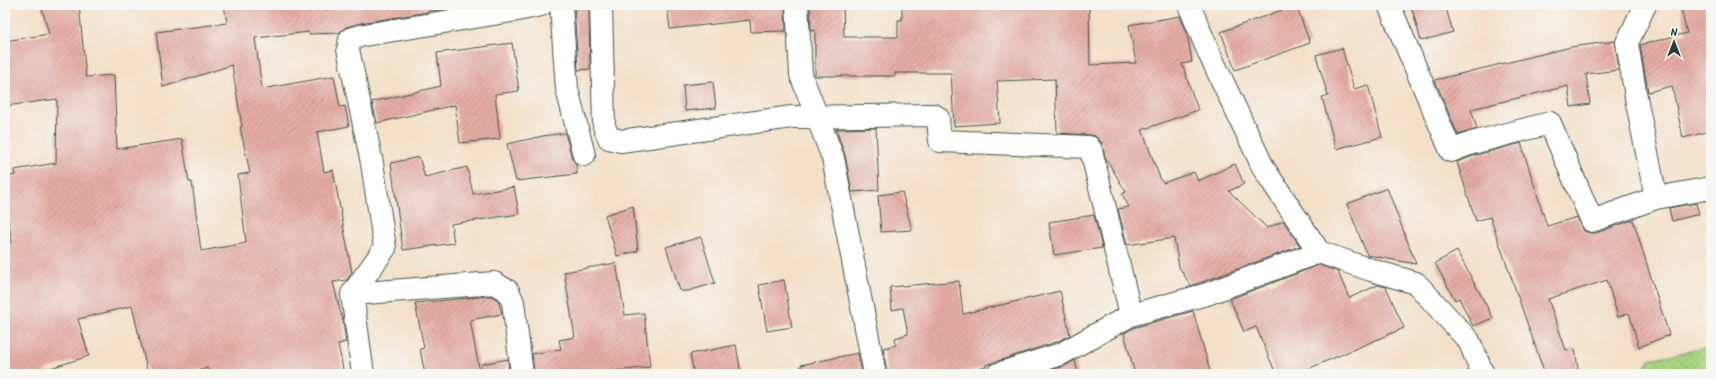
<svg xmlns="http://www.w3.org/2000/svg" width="1716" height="379" viewBox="0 0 1716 379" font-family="Kalam,sans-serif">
  <defs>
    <pattern id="grass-dots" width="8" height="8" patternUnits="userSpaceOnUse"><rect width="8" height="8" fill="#a9d480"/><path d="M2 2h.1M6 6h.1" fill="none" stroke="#89ad6a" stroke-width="1.8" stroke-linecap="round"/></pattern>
    <pattern id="building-hatch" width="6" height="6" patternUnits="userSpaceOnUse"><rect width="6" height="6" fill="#e5ada4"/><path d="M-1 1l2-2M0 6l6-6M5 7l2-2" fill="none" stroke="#b98e86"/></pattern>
  </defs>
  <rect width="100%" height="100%" fill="#f6f6f2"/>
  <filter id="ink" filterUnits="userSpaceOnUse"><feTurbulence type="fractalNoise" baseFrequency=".025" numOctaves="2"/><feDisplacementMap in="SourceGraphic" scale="8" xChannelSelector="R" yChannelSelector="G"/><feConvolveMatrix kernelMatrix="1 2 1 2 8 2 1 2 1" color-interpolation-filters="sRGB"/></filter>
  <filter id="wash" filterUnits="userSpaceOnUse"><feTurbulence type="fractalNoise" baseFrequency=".012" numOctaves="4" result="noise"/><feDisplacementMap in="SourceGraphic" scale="16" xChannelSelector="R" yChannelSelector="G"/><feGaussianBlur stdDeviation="0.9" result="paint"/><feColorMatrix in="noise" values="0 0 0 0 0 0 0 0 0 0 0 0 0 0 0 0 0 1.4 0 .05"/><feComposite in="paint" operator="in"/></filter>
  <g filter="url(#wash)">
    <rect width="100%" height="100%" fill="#f3e0c7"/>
    <path fill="url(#grass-dots)" stroke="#64885a" d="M 1711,347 L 1711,374 L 1642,374 L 1649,359 Z"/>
    <g id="blocks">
      <path fill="url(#building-hatch)" d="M 41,5 L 79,5 L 86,77 L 114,75 L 117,149 L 182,139 L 189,182 L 192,182 L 201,251 L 246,243 L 238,175 L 250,173 L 240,127 L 242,127 L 232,65 L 163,87 L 156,32 L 227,23 L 224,5 L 286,5 L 287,10 L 356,8 L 355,5 L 428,5 L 429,12 L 361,23 L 346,27 L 339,33 L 309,34 L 309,32 L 255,38 L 262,89 L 334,76 L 340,107 L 345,106 L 349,126 L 317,132 L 324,172 L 333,170 L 352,273 L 347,280 L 333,282 L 343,322 L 346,342 L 338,344 L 344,374 L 209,374 L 207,368 L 185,374 L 148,374 L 132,306 L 78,319 L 89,356 L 44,370 L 46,374 L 8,374 L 5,364 L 5,242 L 12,242 L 5,205 L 5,177 L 15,175 L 14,170 L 56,163 L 57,99 L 5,106 L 5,41 L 49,34 Z
        M 430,5 L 471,5 L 431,11 Z
        M 574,5 L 589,5 L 590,69 L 578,70 Z
        M 667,5 L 785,5 L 786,31 L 751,32 L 750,20 L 670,29 Z
        M 810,5 L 843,5 L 844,37 L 898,37 L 898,20 L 902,20 L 902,5 L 1089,5 L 1090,65 L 1136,63 L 1129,25 L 1180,16 L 1187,33 L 1192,62 L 1182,64 L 1198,110 L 1142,130 L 1160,178 L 1163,183 L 1194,172 L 1198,181 L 1235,164 L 1244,184 L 1229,191 L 1267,228 L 1283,221 L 1300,246 L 1191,286 L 1179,267 L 1174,238 L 1127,245 L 1118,209 L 1129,207 L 1122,194 L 1126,192 L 1105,157 L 1102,143 L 1095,136 L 1090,135 L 1057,133 L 1055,79 L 997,81 L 1000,123 L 954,126 L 951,73 L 895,73 L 895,76 L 815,76 L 815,30 L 811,31 Z
        M 1296,5 L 1310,43 L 1235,70 L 1221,32 Z
        M 1411,5 L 1445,5 L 1453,32 L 1421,41 Z
        M 1680,5 L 1711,5 L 1711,131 L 1683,138 L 1672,86 L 1648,92 L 1640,45 L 1687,33 Z
        M 1615,41 L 1619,70 L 1586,74 L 1590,104 L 1571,107 L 1568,86 L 1471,109 L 1477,129 L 1458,135 L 1435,80 L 1571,47 Z
        M 512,43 L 519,91 L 495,94 L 500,139 L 460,143 L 455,105 L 377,123 L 372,102 L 441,86 L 437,53 Z
        M 1342,48 L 1354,89 L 1368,85 L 1382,137 L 1336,149 L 1322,97 L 1328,96 L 1316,55 Z
        M 713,82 L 716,108 L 685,111 L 683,85 Z
        M 876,128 L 879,190 L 852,192 L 845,155 L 836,129 Z
        M 565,133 L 572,158 L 576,164 L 577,174 L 516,181 L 507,144 L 543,136 Z
        M 1521,143 L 1547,226 L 1577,217 L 1584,231 L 1590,233 L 1596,233 L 1633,220 L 1669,335 L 1639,347 L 1629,313 L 1618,317 L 1607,280 L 1548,299 L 1566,350 L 1575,349 L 1579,374 L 1545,374 L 1490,217 L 1476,221 L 1457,162 L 1476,155 Z
        M 419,157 L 425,177 L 467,167 L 473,194 L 514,187 L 519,214 L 451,224 L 454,243 L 403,250 L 391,163 Z
        M 1387,188 L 1416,264 L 1367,255 L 1347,204 Z
        M 902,192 L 912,230 L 881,232 L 878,195 Z
        M 1696,203 L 1699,214 L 1672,221 L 1669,208 Z
        M 633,206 L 638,251 L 617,256 L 605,215 Z
        M 1094,215 L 1102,248 L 1054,255 L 1049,222 Z
        M 701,237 L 715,283 L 688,291 L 680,291 L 666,247 Z
        M 1457,251 L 1493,318 L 1473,326 L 1459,298 L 1455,300 L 1435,263 Z
        M 616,263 L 625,315 L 644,313 L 650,367 L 599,373 L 599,374 L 534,374 L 532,354 L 561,349 L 559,340 L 575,337 L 564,272 Z
        M 1319,265 L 1338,272 L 1349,298 L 1378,285 L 1386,287 L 1404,328 L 1296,374 L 1276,374 L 1256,327 L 1244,332 L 1230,299 Z
        M 784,280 L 792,327 L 767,331 L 759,285 Z
        M 959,281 L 963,314 L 1060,291 L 1070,335 L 1056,342 L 986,365 L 986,367 L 958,374 L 887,374 L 883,348 L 896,345 L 895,338 L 908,334 L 903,308 L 892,310 L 890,287 Z
        M 491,296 L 498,300 L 502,314 L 470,320 L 479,368 L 448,374 L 425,374 L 420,349 L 424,348 L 415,303 Z
        M 1193,311 L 1211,374 L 1135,374 L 1124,333 L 1136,327 Z
        M 736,345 L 741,374 L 694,374 L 690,354 Z
        M 858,353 L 862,374 L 802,374 L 801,365 Z
        M 508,359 L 509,374 L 482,374 L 481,364 Z
        M 1075,360 L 1078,374 L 1048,374 L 1047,371 L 1065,366 Z"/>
    </g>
  </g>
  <g filter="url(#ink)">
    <use href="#blocks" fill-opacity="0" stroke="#3f554a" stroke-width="1"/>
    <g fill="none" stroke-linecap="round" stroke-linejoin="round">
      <g stroke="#3f554a" stroke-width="24">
        <path id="minor" d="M 561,5 L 567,89 L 584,155
          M 601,5 L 604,126 L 609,138 L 621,141 L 792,117 L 934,115 L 938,118 L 940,141 L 1089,147 L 1091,150 L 1131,315
          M 797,5 L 801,75 L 833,158 L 875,374
          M 1189,5 L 1209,53 L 1264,169 L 1319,252 L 1371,270 L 1416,283 L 1469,341 L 1483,374
          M 1389,5 L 1451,151 L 1472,143 L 1550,123 L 1592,221 L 1656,198 L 1711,188
          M 1645,5 L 1627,43 L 1637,103 L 1656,198
          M 352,294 L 494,283 L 508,291 L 513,302 L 522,374
          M 363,374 L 352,294 L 385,248 L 372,163 L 348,49 L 350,39 L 364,35 L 512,11 L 541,5
          M 998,374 L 1061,354 L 1131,315 L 1207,294 L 1319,252"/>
      </g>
      <use href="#minor" stroke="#fff" stroke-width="22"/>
    </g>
  </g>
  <rect width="1716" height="379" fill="none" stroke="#f6f6f2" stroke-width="20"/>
  <g transform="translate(1674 42)" stroke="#f6f6f2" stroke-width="3" paint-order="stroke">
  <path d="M0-3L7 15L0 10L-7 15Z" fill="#1f3d34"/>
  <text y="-6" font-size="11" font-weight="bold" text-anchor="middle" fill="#1f3d34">N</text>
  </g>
</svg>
